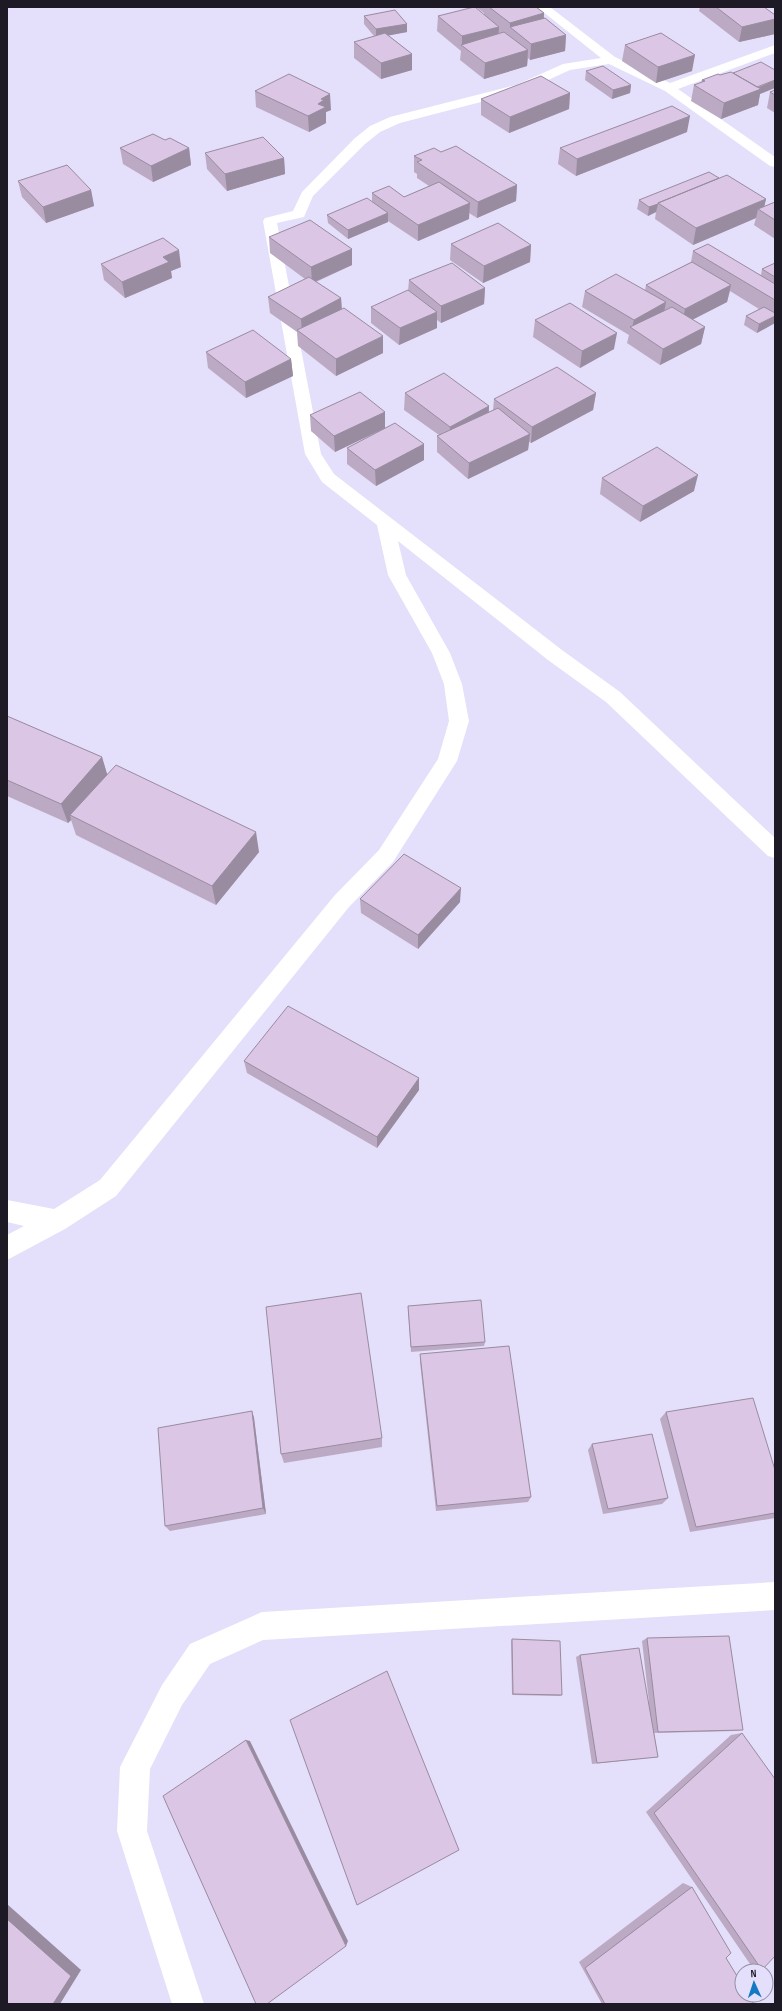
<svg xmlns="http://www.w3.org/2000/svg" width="782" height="2011" viewBox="0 0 782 2011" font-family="'Sofia Sans Condensed',sans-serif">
  <rect width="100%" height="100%" fill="#e4dffa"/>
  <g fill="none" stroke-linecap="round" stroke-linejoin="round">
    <path fill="#fff" fill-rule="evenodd" d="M 537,7 L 550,7 L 615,57 L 670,83 L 775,45 L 775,53 L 678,89 L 775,157 L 775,167 L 770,166 L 665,91 L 609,64 L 570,70 L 524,91 L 400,123 L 380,132 L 365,144 L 313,196 L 304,217 L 277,223 L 321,454 L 334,474 L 562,650 L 620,692 L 775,838 L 775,858 L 768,856 L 606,702 L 548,660 L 398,541 L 406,575 L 450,653 L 462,684 L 469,721 L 457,761 L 393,862 L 349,907 L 116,1196 L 65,1229 L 7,1260 L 7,1235 L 24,1226 L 7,1222 L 7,1200 L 54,1209 L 100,1180 L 335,895 L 379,850 L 438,759 L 449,721 L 444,684 L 432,653 L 388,575 L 377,525 L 322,482 L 305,454 L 263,221 L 265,218 L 293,211 L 302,192 L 355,138 L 370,126 L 390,117 L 516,85 L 563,64 L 601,58 Z
      M 775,1582 L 775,1610 L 263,1640 L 210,1664 L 182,1705 L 150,1769 L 147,1831 L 204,2004 L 172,2004 L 117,1831 L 120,1767 L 162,1685 L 190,1644 L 262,1612 Z"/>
  </g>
  <path fill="#bcaac5" d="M 476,7 L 536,7 L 544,13 L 544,18 L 566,35 L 565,51 L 530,60 L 528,58 L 527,66 L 484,79 L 460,60 L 461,51 L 437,31 L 438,16 L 484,15 L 484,13 Z
    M 700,7 L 764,7 L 775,15 L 775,34 L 739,42 L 699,11 Z
    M 364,16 L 407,24 L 407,32 L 388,35 L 412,54 L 412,70 L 381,79 L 354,58 L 354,42 L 374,36 L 364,24 Z
    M 625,45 L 692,71 L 656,83 L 622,61 Z
    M 586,71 L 631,85 L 630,93 L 612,99 L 585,80 Z
    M 702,80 L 760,94 L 758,105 L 721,119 L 691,101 L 694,85 L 701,83 Z
    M 775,90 L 775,113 L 767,108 L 770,92 Z
    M 255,91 L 331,110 L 326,112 L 326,123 L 309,132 L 256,107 Z
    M 570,93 L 569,109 L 509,133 L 481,115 L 481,99 Z
    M 687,132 L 576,176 L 558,164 L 560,148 Z
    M 165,140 L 189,148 L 191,165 L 153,182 L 123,164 L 120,148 Z
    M 441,152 L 517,185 L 516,201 L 477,218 L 469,213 L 469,219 L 418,241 L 388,221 L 388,222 L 348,239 L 328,223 L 327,215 L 372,202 L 372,193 L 404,197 L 429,186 L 417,178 L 417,174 L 414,172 L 414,156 Z
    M 205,153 L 284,158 L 285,174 L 227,191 L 207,169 Z
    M 719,178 L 766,199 L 764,207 L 775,202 L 775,239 L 754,225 L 756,218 L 693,245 L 655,219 L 656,212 L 648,216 L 637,209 L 639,200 Z
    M 18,181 L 91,190 L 94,206 L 46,223 L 22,197 Z
    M 269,237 L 352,249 L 352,265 L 316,282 L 341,298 L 342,309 L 383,353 L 336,376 L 298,346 L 297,332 L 270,313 L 268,297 L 305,279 L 270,253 Z
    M 451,244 L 531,245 L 530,262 L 483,283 L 450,260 Z
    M 693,251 L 761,275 L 762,269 L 775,263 L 775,323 L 757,333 L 744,325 L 746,316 L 759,309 L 730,291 L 727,302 L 692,320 L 705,327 L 701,344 L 660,365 L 627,343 L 629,335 L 582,307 L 585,291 L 645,290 L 646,285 L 691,262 Z
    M 101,264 L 181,267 L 171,271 L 172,278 L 125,298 L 104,280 Z
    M 409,280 L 485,288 L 484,304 L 441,323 L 437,320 L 437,328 L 399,345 L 371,323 L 371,307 L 408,291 Z
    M 535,320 L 614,349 L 580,368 L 533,337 Z
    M 206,352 L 291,359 L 293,376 L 246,398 L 208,368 Z
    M 405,393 L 489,406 L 489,412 L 493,410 L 494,399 L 596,393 L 593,410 L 531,443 L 529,442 L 528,450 L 468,479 L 437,452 L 437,436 L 439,435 L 404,410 Z
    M 385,412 L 385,428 L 424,460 L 376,486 L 347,464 L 347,448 L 381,430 L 335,452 L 311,431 L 310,415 Z
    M 602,478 L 694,491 L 640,522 L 600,494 Z
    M 7,716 L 102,757 L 107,775 L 259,852 L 216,905 L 76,835 L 71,820 L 68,823 L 7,796 Z
    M 360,899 L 460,902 L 418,949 L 361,913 Z
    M 244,1061 L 419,1078 L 419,1090 L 377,1148 L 247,1073 Z
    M 408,1306 L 485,1342 L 484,1346 L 411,1352 L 408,1310 Z
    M 420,1354 L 531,1497 L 528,1502 L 436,1511 L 420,1362 Z
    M 252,1411 L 254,1418 L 266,1514 L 170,1531 L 165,1526 Z
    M 666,1412 L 775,1470 L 775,1518 L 690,1532 L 660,1419 Z
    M 382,1438 L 382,1447 L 284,1463 L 281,1454 Z
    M 592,1444 L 668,1498 L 662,1504 L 603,1514 L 588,1450 Z
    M 647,1638 L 743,1730 L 735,1731 L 654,1733 L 658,1757 L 592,1764 L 576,1657 L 580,1655 L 649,1702 L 642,1641 Z
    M 512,1639 L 562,1695 L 560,1696 L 512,1695 L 511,1641 Z
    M 742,1733 L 762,1970 L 750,1964 L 646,1812 L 731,1735 Z
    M 683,1883 L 692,1887 L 726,1958 L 754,2004 L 602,2004 L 579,1962 Z"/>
  <path fill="#998ba0" d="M 544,13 L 543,29 L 510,27 L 510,23 Z
    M 775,19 L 775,34 L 739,42 L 742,27 Z
    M 407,24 L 407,32 L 376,38 L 376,29 Z
    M 499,27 L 498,43 L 462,46 L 462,36 Z
    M 566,35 L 565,51 L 530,60 L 531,44 Z
    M 528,50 L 527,66 L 484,79 L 485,63 Z
    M 412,54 L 412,70 L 381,79 L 381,63 Z
    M 695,55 L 692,71 L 656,83 L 658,67 Z
    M 775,80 L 775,88 L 760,94 L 758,105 L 721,119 L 724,103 L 756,88 Z
    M 631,85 L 630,93 L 612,99 L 613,90 Z
    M 570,93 L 569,109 L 509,133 L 510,117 Z
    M 330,94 L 331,110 L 326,112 L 326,123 L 309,132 L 308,116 L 321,99 Z
    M 690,116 L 687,132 L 576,176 L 577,159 Z
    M 189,148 L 191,165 L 153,182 L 151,166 Z
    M 284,158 L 285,174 L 227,191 L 225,174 Z
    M 517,185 L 516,201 L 477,218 L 478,202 Z
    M 91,190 L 94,206 L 46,223 L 43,207 Z
    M 766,199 L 763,212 L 758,209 L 756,218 L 693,245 L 696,228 Z
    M 470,203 L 469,219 L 418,241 L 418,225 Z
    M 658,204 L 656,212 L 648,216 L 649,207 Z
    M 388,213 L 388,222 L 348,239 L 348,230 Z
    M 531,245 L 530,262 L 483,283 L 484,266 Z
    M 352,249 L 352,265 L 312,283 L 311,267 Z
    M 179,250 L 181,267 L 171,271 L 172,278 L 125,298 L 122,282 L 163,257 Z
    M 731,285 L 727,302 L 682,325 L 685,309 Z
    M 485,288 L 484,304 L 441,323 L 441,306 Z
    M 341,298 L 342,315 L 302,334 L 301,319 Z
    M 666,302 L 663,318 L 632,328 L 634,320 Z
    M 775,311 L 775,323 L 757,333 L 759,324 L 774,316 Z
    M 437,312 L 437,328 L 399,345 L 400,328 Z
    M 705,327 L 701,344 L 660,365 L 663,349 Z
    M 617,333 L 614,349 L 580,368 L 582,351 Z
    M 383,336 L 383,353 L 336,376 L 336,359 Z
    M 291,359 L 293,376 L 246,398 L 245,382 Z
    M 596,393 L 593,410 L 531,443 L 532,427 Z
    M 489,406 L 488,423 L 449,443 L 450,427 Z
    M 385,412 L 385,428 L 335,452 L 334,436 Z
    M 530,434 L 528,450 L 468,479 L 469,463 Z
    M 424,444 L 424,460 L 376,486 L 375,470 Z
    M 698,475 L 694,491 L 640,522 L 643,506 Z
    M 102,757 L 108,777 L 70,815 L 71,820 L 68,823 L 61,804 Z
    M 256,832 L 259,852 L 216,905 L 212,886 Z
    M 461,888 L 460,902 L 418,949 L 418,935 Z
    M 419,1078 L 419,1090 L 377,1148 L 377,1137 Z
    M 252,1411 L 254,1418 L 266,1514 L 263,1508 Z
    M 246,1740 L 250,1741 L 348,1941 L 346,1946 Z
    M 7,1904 L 81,1970 L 60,2004 L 53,2004 L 7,1919 Z"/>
  <path fill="#dbc6e5" stroke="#998ba0" d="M 474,7 L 475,7 L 499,27 L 462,36 L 438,16 Z
    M 489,7 L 536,7 L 544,13 L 510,23 Z
    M 716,7 L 764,7 L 775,15 L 775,19 L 742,27 Z
    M 395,10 L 407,24 L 376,29 L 364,16 Z
    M 545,18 L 566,35 L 531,44 L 510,27 Z
    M 504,32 L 528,50 L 485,63 L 461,45 Z
    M 385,33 L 412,54 L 381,63 L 354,42 Z
    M 661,33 L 695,55 L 658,67 L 625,45 Z
    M 761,62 L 775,70 L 775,80 L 757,87 L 733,73 Z
    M 603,66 L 631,85 L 613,90 L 586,71 Z
    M 731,72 L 761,89 L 724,103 L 694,85 L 705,81 L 702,80 L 718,74 L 720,75 Z
    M 289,74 L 330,94 L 321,99 L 324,100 L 318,104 L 326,107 L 308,116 L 255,91 Z
    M 541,76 L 570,93 L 510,117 L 481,99 Z
    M 775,90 L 775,95 L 770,92 Z
    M 672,106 L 690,116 L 577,159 L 560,148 Z
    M 153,134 L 165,140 L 170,138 L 189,148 L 151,166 L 120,148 Z
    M 263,137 L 284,158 L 225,174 L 205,153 Z
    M 456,146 L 517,185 L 478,202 L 417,162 L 422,160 L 414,156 L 434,148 L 441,152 Z
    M 67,165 L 91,190 L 43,207 L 18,181 Z
    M 709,172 L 719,178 L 658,203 L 658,204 L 649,207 L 639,200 Z
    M 727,175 L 766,199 L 696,228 L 658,203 Z
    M 439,182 L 470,203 L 418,225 L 372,193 L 389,186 L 404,197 Z
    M 367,198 L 388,213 L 348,230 L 327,215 Z
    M 775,202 L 775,220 L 758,209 Z
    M 310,220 L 352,249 L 311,267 L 269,237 Z
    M 498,223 L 531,245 L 484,266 L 451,244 Z
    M 163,238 L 179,250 L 163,257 L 169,262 L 122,282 L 101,264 Z
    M 708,244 L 775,284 L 775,300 L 693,251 Z
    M 692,262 L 731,285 L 685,309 L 646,285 Z
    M 452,263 L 485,288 L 441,306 L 409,280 Z
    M 775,263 L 775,277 L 762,269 Z
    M 616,274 L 666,302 L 634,320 L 585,291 Z
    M 309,277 L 341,298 L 301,319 L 268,297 Z
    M 408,290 L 437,312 L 400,328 L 371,307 Z
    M 570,303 L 617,333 L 582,351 L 535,320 Z
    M 672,307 L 705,327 L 663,349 L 630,327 Z
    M 764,307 L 775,313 L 775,316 L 759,324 L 746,316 Z
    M 344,308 L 383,336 L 336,359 L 297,330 Z
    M 253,330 L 291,359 L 245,382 L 206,352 Z
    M 557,367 L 596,393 L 532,427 L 494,399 Z
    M 444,373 L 489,406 L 450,427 L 405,393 Z
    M 360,392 L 385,412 L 334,436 L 310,415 Z
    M 498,408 L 530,434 L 469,463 L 437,436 Z
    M 395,423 L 424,444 L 375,470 L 347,448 Z
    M 657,447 L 698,475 L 643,506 L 602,478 Z
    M 7,716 L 102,757 L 61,804 L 7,780 Z
    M 116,765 L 256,832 L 212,886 L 70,815 Z
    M 404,854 L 461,888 L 418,935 L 360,899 Z
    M 288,1006 L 419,1078 L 377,1137 L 244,1061 Z
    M 361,1293 L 382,1438 L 281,1454 L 266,1307 Z
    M 481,1300 L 485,1342 L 411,1347 L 408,1306 Z
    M 509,1346 L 531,1497 L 437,1506 L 420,1354 Z
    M 753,1398 L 775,1470 L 775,1513 L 696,1527 L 666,1412 Z
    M 252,1411 L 263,1508 L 165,1526 L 158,1428 Z
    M 652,1434 L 668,1498 L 608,1509 L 592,1444 Z
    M 729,1636 L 743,1730 L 658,1732 L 647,1638 Z
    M 512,1639 L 560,1641 L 562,1695 L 513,1694 Z
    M 639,1648 L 658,1757 L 597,1763 L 580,1655 Z
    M 387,1671 L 459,1850 L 357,1905 L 290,1720 Z
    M 742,1733 L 775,1779 L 775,1956 L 762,1970 L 654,1813 Z
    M 246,1740 L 346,1946 L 267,2004 L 256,2004 L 163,1796 Z
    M 692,1887 L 731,1953 L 726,1958 L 742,1984 L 742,1995 L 748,1995 L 754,2004 L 605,2004 L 585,1968 Z
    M 7,1919 L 71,1976 L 53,2004 L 7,2004 Z"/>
  <rect width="782" height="2011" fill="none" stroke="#1d1a26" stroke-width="16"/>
  <g transform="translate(754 1983) rotate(357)"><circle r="19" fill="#e4dffa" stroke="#9490a5"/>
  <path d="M0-3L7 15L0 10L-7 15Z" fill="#1578c3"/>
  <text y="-6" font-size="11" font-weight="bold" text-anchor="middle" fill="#1d1a26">N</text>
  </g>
</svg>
